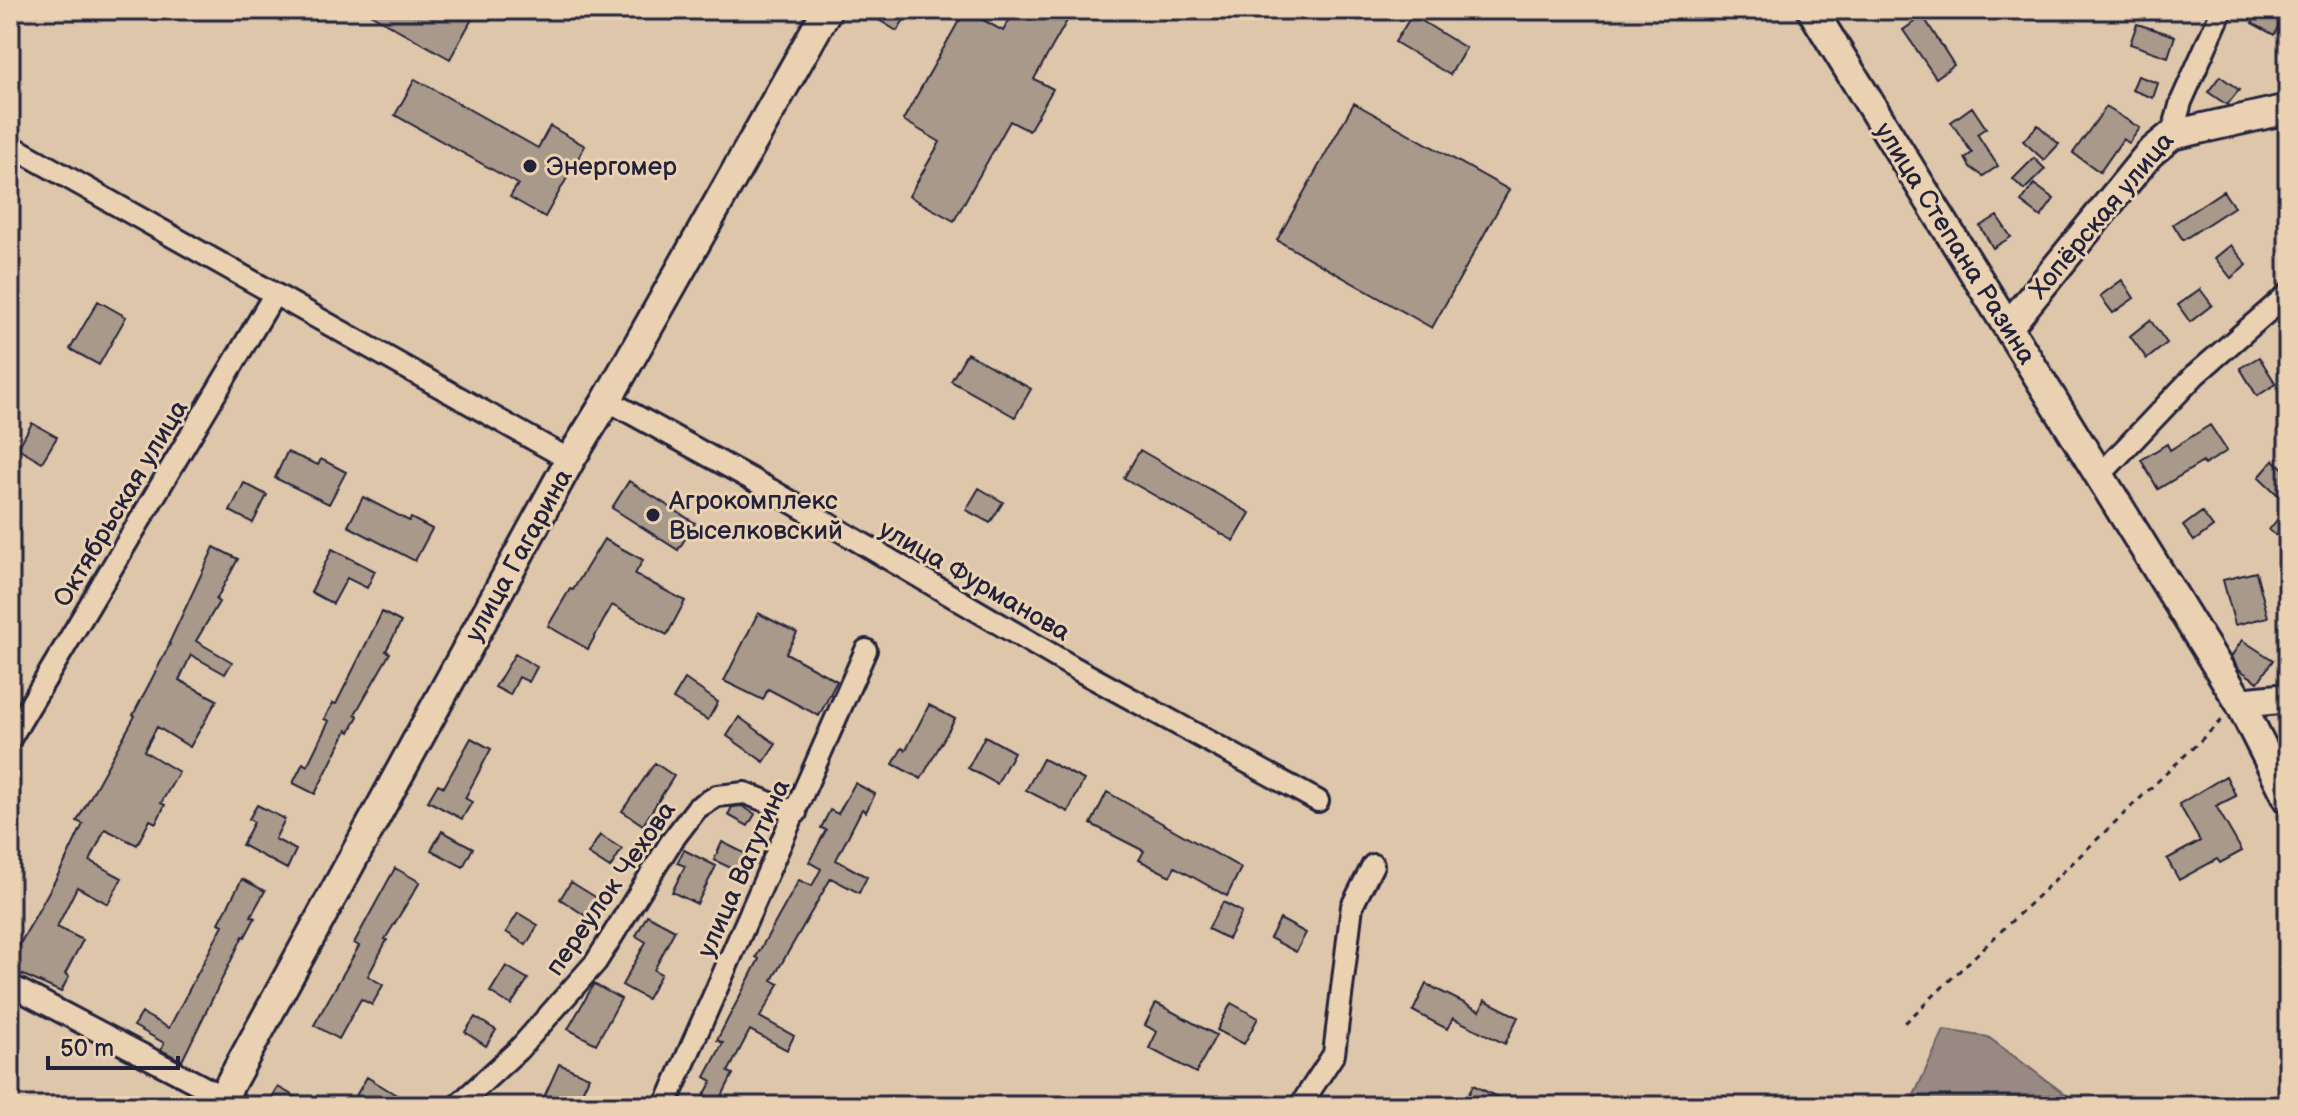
<svg xmlns="http://www.w3.org/2000/svg" width="2298" height="1116" viewBox="0 0 2298 1116" font-family="'Balsamiq Sans',sans-serif">
  <rect width="100%" height="100%" fill="#dec6ab"/>
  <filter id="ink" filterUnits="userSpaceOnUse"><feTurbulence type="fractalNoise" baseFrequency=".0125" numOctaves="2"/><feDisplacementMap in="SourceGraphic" scale="16" xChannelSelector="R" yChannelSelector="G"/><feConvolveMatrix kernelMatrix="1 2 1 2 8 2 1 2 1" color-interpolation-filters="sRGB"/></filter>
  <g filter="url(#ink)">
    <path fill="#988982" stroke="#696066" stroke-width="2" d="M 1944,1030 L 1988,1037 L 2081,1106 L 1909,1106 Z"/>
    <path fill="#a9998b" stroke="#22223b" stroke-width="2" d="M 363,10 L 477,10 L 450,59 Z
      M 883,10 L 910,10 L 897,31 L 877,19 Z
      M 965,10 L 1003,31 L 1015,10 L 1073,10 L 1034,79 L 1053,89 L 1029,131 L 1010,121 L 954,221 L 909,196 L 940,142 L 903,120 Z
      M 2258,10 L 2269,10 L 2283,17 L 2274,35 L 2252,23 Z
      M 1412,15 L 1466,48 L 1450,75 L 1395,42 Z
      M 1923,16 L 1954,65 L 1936,78 L 1903,30 Z
      M 2137,24 L 2175,36 L 2168,57 L 2130,44 Z
      M 2138,76 L 2158,83 L 2153,98 L 2132,90 Z
      M 2220,76 L 2239,90 L 2227,105 L 2208,92 Z
      M 415,79 L 538,148 L 550,126 L 585,146 L 545,217 L 510,197 L 518,184 L 395,115 Z
      M 1354,103 L 1509,190 L 1432,328 L 1277,240 Z
      M 1972,107 L 1986,128 L 1977,134 L 1998,166 L 1983,176 L 1970,167 L 1965,158 L 1972,153 L 1951,122 Z
      M 2106,107 L 2140,128 L 2129,143 L 2123,139 L 2100,172 L 2073,153 Z
      M 2038,125 L 2059,144 L 2044,160 L 2023,141 Z
      M 2034,158 L 2045,169 L 2024,190 L 2013,179 Z
      M 2034,184 L 2054,199 L 2041,217 L 2021,202 Z
      M 2223,191 L 2234,207 L 2183,240 L 2173,224 Z
      M 1997,216 L 2011,237 L 1993,248 L 1980,226 Z
      M 2231,245 L 2247,265 L 2231,278 L 2215,258 Z
      M 2122,280 L 2134,298 L 2113,313 L 2100,296 Z
      M 2200,289 L 2212,305 L 2190,322 L 2178,305 Z
      M 98,301 L 126,317 L 99,365 L 70,349 Z
      M 2150,320 L 2167,343 L 2147,359 L 2130,336 Z
      M 967,353 L 1031,389 L 1015,417 L 951,381 Z
      M 2259,357 L 2276,384 L 2257,396 L 2240,368 Z
      M 32,423 L 57,437 L 42,462 L 18,448 Z
      M 2210,425 L 2227,451 L 2204,465 L 2203,462 L 2158,489 L 2141,460 L 2167,444 L 2170,450 Z
      M 1140,450 L 1250,513 L 1234,541 L 1124,478 Z
      M 287,452 L 318,465 L 321,459 L 346,472 L 329,504 L 275,478 Z
      M 2274,460 L 2288,473 L 2288,486 L 2279,496 L 2259,477 Z
      M 629,481 L 695,523 L 678,550 L 612,508 Z
      M 244,483 L 267,495 L 253,523 L 230,511 Z
      M 979,488 L 1003,502 L 990,523 L 966,510 Z
      M 363,497 L 409,521 L 411,518 L 432,529 L 415,561 L 348,526 Z
      M 2288,506 L 2288,544 L 2269,530 Z
      M 2202,512 L 2213,527 L 2194,541 L 2183,526 Z
      M 604,539 L 643,560 L 635,574 L 685,601 L 667,635 L 612,605 L 588,649 L 548,626 L 570,589 L 573,590 Z
      M 214,547 L 238,559 L 216,600 L 219,602 L 196,641 L 232,662 L 225,674 L 191,655 L 179,680 L 217,700 L 190,747 L 157,727 L 144,751 L 179,772 L 161,803 L 165,805 L 156,823 L 150,820 L 137,845 L 105,829 L 90,861 L 122,878 L 108,904 L 77,887 L 57,927 L 83,940 L 65,974 L 69,976 L 61,992 L 10,969 L 10,962 L 64,864 L 83,824 L 77,821 L 135,716 L 133,715 L 170,644 L 169,643 Z
      M 332,549 L 375,571 L 367,588 L 347,578 L 333,604 L 311,592 Z
      M 2256,572 L 2268,617 L 2235,625 L 2223,580 Z
      M 382,612 L 401,622 L 386,651 L 390,653 L 355,714 L 358,716 L 350,732 L 347,730 L 315,794 L 293,783 L 303,763 L 307,766 L 329,721 L 324,719 L 333,703 L 336,704 Z
      M 758,613 L 797,633 L 786,653 L 837,681 L 819,716 L 768,689 L 763,700 L 724,681 Z
      M 2242,640 L 2273,660 L 2258,682 L 2240,670 L 2231,657 Z
      M 515,654 L 537,667 L 529,682 L 519,677 L 510,695 L 495,687 Z
      M 685,679 L 718,702 L 708,720 L 673,699 Z
      M 929,705 L 955,719 L 921,779 L 893,764 L 902,748 L 906,750 Z
      M 739,717 L 776,744 L 764,762 L 727,736 Z
      M 985,736 L 1014,752 L 997,784 L 968,768 Z
      M 471,738 L 491,749 L 465,798 L 472,802 L 462,819 L 428,801 L 438,784 L 444,787 Z
      M 1043,759 L 1084,780 L 1068,812 L 1026,790 Z
      M 655,763 L 674,776 L 643,825 L 622,811 Z
      M 2226,776 L 2236,796 L 2216,806 L 2242,851 L 2220,863 L 2217,859 L 2179,880 L 2167,859 L 2200,841 L 2179,804 Z
      M 855,783 L 875,794 L 866,812 L 862,809 L 836,860 L 867,877 L 859,893 L 831,878 L 772,980 L 779,984 L 760,1017 L 794,1036 L 787,1050 L 750,1030 L 728,1072 L 733,1074 L 717,1106 L 698,1106 L 712,1081 L 705,1077 L 723,1043 L 717,1040 L 759,959 L 756,957 L 799,880 L 812,886 L 821,869 L 809,862 L 826,830 L 821,828 L 830,810 L 838,814 Z
      M 1107,792 L 1241,868 L 1227,896 L 1175,867 L 1170,876 L 1139,860 L 1144,851 L 1091,824 Z
      M 257,805 L 285,819 L 275,839 L 296,850 L 287,869 L 242,845 L 254,822 L 249,819 Z
      M 742,806 L 755,814 L 748,826 L 728,815 L 732,807 Z
      M 442,831 L 473,848 L 463,867 L 431,850 Z
      M 600,835 L 622,849 L 610,868 L 588,854 Z
      M 722,842 L 748,855 L 739,872 L 714,860 Z
      M 684,850 L 716,866 L 697,904 L 672,892 L 685,866 L 677,863 Z
      M 395,868 L 420,882 L 385,939 L 387,940 L 368,976 L 383,985 L 372,1005 L 361,999 L 339,1039 L 314,1025 L 359,946 L 354,943 Z
      M 242,879 L 265,891 L 251,916 L 255,918 L 245,937 L 243,936 L 182,1061 L 161,1050 L 164,1043 L 134,1026 L 142,1013 L 169,1028 L 223,925 L 219,923 Z
      M 571,882 L 597,898 L 586,916 L 560,899 Z
      M 1223,902 L 1242,912 L 1228,939 L 1208,929 Z
      M 518,913 L 538,925 L 526,945 L 506,932 Z
      M 647,915 L 675,930 L 654,970 L 661,974 L 647,999 L 622,985 L 646,942 L 636,936 Z
      M 1280,919 L 1306,933 L 1296,952 L 1270,938 Z
      M 506,966 L 528,979 L 511,1005 L 490,992 Z
      M 594,984 L 621,999 L 596,1044 L 568,1029 Z
      M 1426,984 L 1480,1011 L 1485,1000 L 1518,1017 L 1505,1044 L 1453,1018 L 1447,1029 L 1413,1011 Z
      M 1156,1003 L 1216,1035 L 1196,1073 L 1149,1048 L 1157,1032 L 1145,1025 Z
      M 1231,1003 L 1258,1018 L 1244,1044 L 1217,1030 Z
      M 475,1017 L 496,1030 L 486,1046 L 465,1032 Z
      M 559,1064 L 589,1077 L 576,1106 L 540,1106 Z
      M 367,1077 L 398,1096 L 392,1106 L 350,1106 Z
      M 1473,1085 L 1515,1106 L 1463,1106 Z
      M 278,1087 L 312,1106 L 267,1106 Z"/>
    <g fill="none" stroke-linecap="round" stroke-linejoin="round">
      <g stroke="#22223b" stroke-width="26">
        <path id="street" d="M 2172,135 L 2181,102 L 2222,10
          M 10,145 L 570,460
          M 607,400 L 771,490 L 1073,667 L 1318,801
          M 2100,475 L 2195,375 L 2288,294
          M 10,739 L 274,295
          M 10,985 L 240,1106
          M 457,1106 L 518,1050 L 596,962 L 671,842 L 697,808 L 717,796 L 745,793 L 796,813
          M 665,1106 L 866,650
          M 1300,1106 L 1334,1054 L 1352,906 L 1373,865"/>
      </g>
      <g stroke="#22223b" stroke-width="34">
        <path id="secondary" d="M 1812,10 L 2240,703 L 2288,798
          M 2008,327 L 2149,154 L 2172,135 L 2288,109
          M 2240,703 L 2288,698
          M 218,1106 L 570,460 L 607,400 L 827,10"/>
      </g>
      <path stroke="#22223b" stroke-width="3" stroke-dasharray="6 6" stroke-linecap="butt" d="M 1905,1023 L 2223,719"/>
      <use href="#street" stroke="#ead1b2" stroke-width="20"/>
      <use href="#secondary" stroke="#ead1b2" stroke-width="28"/>
    </g>
  </g>
  <g fill="#22223b" stroke="#ead1b2" stroke-width="3">
    <circle cx="530" cy="166" r="8"/>
    <circle cx="653" cy="515" r="8"/>
  </g>
  <g text-anchor="middle" stroke-width="6" stroke-linejoin="round" paint-order="stroke">
    <g font-size="26" fill="#22223b" stroke="#ead1b2" text-anchor="start">
      <text x="546" y="175">Энергомер</text>
      <text x="669" y="509">Агрокомплекс<tspan x="669" dy="30">Выселковский</tspan></text>
    </g>
    <g font-size="26" fill="#22223b" stroke="#ead1b2">
      <text transform="translate(2101 215) rotate(-50)" y="9">Хопёрская улица</text>
      <text transform="translate(1956 243) rotate(58)" y="9">улица Степана Разина</text>
      <text transform="translate(120 503) rotate(-59)" y="9">Октябрьская улица</text>
      <text transform="translate(518 555) rotate(-61)" y="9">улица Гагарина</text>
      <text transform="translate(975 580) rotate(30)" y="9">улица Фурманова</text>
      <text transform="translate(743 868) rotate(-66)" y="9">улица Ватутина</text>
      <text transform="translate(610 888) rotate(-55)" y="9">переулок Чехова</text>
    </g>
  </g>
  <rect width="2298" height="1116" fill="none" stroke="#ead1b2" stroke-width="40"/>
  <rect x="20" y="20" width="2258" height="1076" fill="none" stroke="#22223b" stroke-width="3" filter="url(#ink)"/>
  <path d="M48 1056v12h130v-12" fill="none" stroke="#22223b" stroke-width="4"/>
  <text x="60" y="1056" font-size="24" fill="#22223b" stroke="#ead1b2" stroke-width="6" paint-order="stroke">50 m</text>
</svg>
